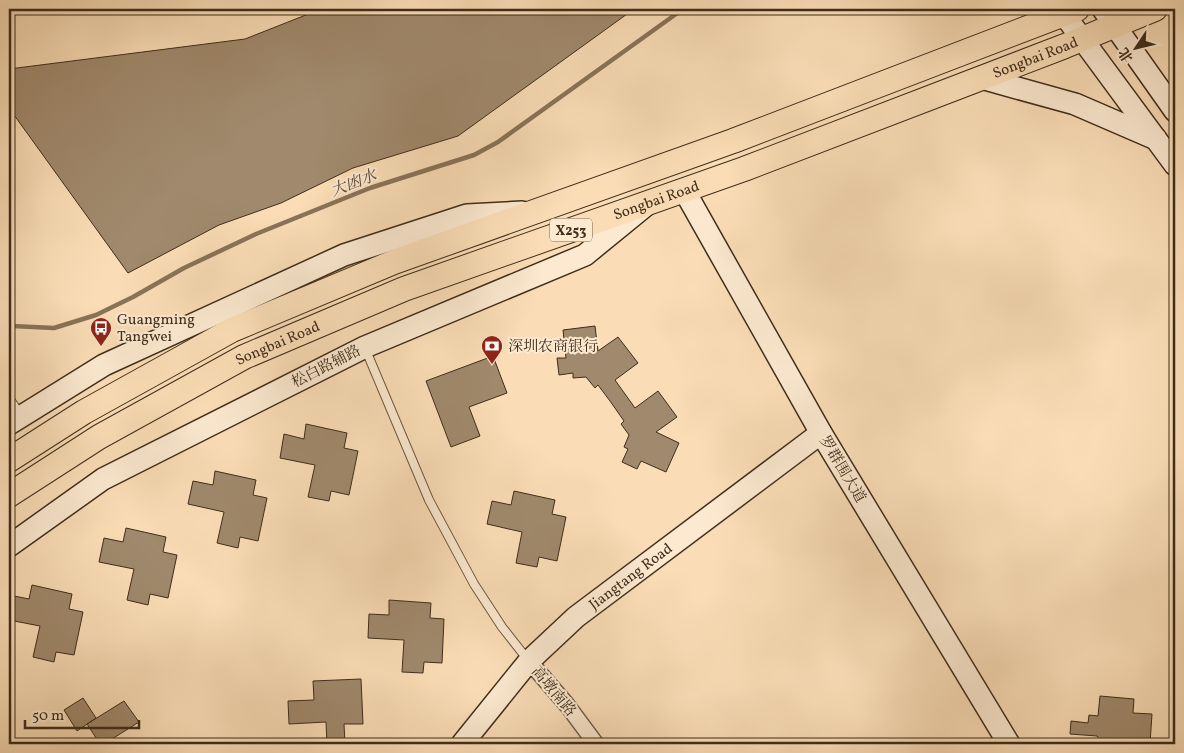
<svg xmlns="http://www.w3.org/2000/svg" width="1184" height="753" viewBox="0 0 1184 753" font-family="Vollkorn,'Noto Serif SC',serif">
  <rect width="100%" height="100%" fill="#faddb6"/>
  <filter id="stains"><feTurbulence type="fractalNoise" baseFrequency=".004" numOctaves="4"/><feColorMatrix values="0 0 0 0 .2 0 0 0 0 .09 0 0 0 0 .02 0 0 0 .5 -.17"/></filter>
  <radialGradient id="worn" r=".72"><stop offset=".6" stop-color="#630" stop-opacity="0"/><stop offset="1" stop-color="#630" stop-opacity=".3"/></radialGradient>
  <g fill="none" stroke-linecap="round" stroke-linejoin="round">
    <path stroke="#897358" stroke-width="4.5" d="M 9,324 L 12,326 L 54,328 L 96,315 L 133,297 L 184,268 L 256,234 L 370,188 L 474,155 L 498,142 L 683,9"/>
  </g>
  <path fill="#a0896c" stroke="#3f2d1b" d="M 321,9 L 634,9 L 458,136 L 353,168 L 281,203 L 219,225 L 128,273 L 9,108 L 9,69 L 245,39 Z
    M 595,326 L 598,351 L 618,337 L 638,363 L 615,380 L 635,408 L 658,391 L 677,417 L 656,432 L 679,443 L 666,472 L 641,461 L 637,469 L 622,462 L 628,449 L 624,447 L 629,435 L 621,424 L 624,421 L 610,401 L 598,385 L 595,388 L 586,377 L 573,378 L 573,373 L 559,375 L 557,358 L 566,358 L 563,330 Z
    M 493,356 L 507,393 L 469,407 L 480,436 L 451,447 L 426,381 Z
    M 306,424 L 347,433 L 344,448 L 358,451 L 349,495 L 331,491 L 329,501 L 308,497 L 315,465 L 280,458 L 284,434 L 304,439 Z
    M 215,471 L 256,480 L 253,495 L 267,498 L 258,541 L 240,537 L 238,548 L 217,543 L 224,512 L 188,504 L 193,481 L 213,485 Z
    M 514,491 L 555,500 L 552,514 L 566,517 L 557,561 L 539,557 L 537,567 L 516,563 L 522,532 L 487,524 L 492,501 L 511,505 Z
    M 126,528 L 166,537 L 163,552 L 177,555 L 168,598 L 150,594 L 148,605 L 127,600 L 134,569 L 99,562 L 104,538 L 123,542 Z
    M 32,585 L 72,594 L 69,609 L 83,612 L 74,655 L 56,652 L 54,662 L 33,657 L 40,626 L 9,620 L 9,595 L 29,599 Z
    M 389,600 L 431,603 L 430,618 L 444,619 L 442,663 L 424,662 L 423,673 L 402,672 L 404,640 L 368,638 L 369,614 L 389,615 Z
    M 361,679 L 363,724 L 344,724 L 345,744 L 327,744 L 326,722 L 289,724 L 288,701 L 314,700 L 313,681 Z
    M 1100,696 L 1134,699 L 1133,713 L 1152,714 L 1150,744 L 1103,744 L 1097,736 L 1070,734 L 1071,721 L 1088,723 L 1089,715 L 1098,716 Z
    M 83,698 L 96,718 L 77,731 L 64,710 Z
    M 124,701 L 139,722 L 104,744 L 100,744 L 87,724 Z"/>
  <g fill="none" stroke-linecap="round" stroke-linejoin="round">
    <g stroke="#6e5942" stroke-width="10">
      <path id="lane" d="M 365,348 L 429,500 L 474,584 L 502,627 L 528,660
        M 9,398 L 20,414"/>
    </g>
    <g stroke="#6e5942" stroke-width="18">
      <path id="street" d="M 529,661 L 567,705 L 596,744"/>
    </g>
    <g stroke="#3f2d1b" stroke-width="24">
      <g id="secondary">
        <path d="M 1060,9 L 1175,165"/>
        <path d="M 1103,9 L 1175,111"/>
        <path d="M 981,78 L 1075,104 L 1156,139"/>
        <path d="M 684,190 L 821,433 L 1009,744"/>
        <path d="M 9,424 L 104,365 L 344,255 L 467,215 L 522,212"/>
        <path d="M 9,546 L 103,479 L 365,347 L 585,255 L 645,206"/>
        <path id="s1" d="M 462,744 L 529,661 L 576,617 L 821,433"/>
      </g>
    </g>
    <g stroke="#3f2d1b" stroke-width="26">
      <g id="primary">
        <path d="M 9,460 L 84,412 L 232,330 L 394,262 L 733,141 L 1077,9"/>
        <path id="s2" d="M 9,495 L 99,437 L 244,357 L 404,289 L 744,169 L 1065,46 L 1155,9"/>
      </g>
    </g>
    <use href="#lane" stroke="#fce9d0" stroke-width="8"/>
    <use href="#street" stroke="#fce9d0" stroke-width="15"/>
    <use href="#secondary" stroke="#fce9d0" stroke-width="21"/>
    <use href="#primary" stroke="#faddb6" stroke-width="24"/>
  </g>
  <defs>
    <g id="bus-pin" transform="scale(1.125)"><path d="M0 17L-7.5 6A9.5 9.5 0 1 1 7.5 6Z" fill="#8f2418" stroke="#fce9d0"/><path d="M-5-6H5V4H4V6H2V4H-2V6H-4V4H-5ZM-3.5-4V0h7V-4ZM-3.5 1.2v1.5H-2V1.2ZM2 1.2v1.5H3.5V1.2Z" fill="#fff"/></g>
    <g id="bank-pin" transform="scale(1.125)"><path d="M0 17L-7.5 6A9.5 9.5 0 1 1 7.5 6Z" fill="#8f2418" stroke="#fce9d0"/><path d="M-6-4H6V4H-6ZM0-2.3a2.3 2.3 0 1 0 0 4.6a2.3 2.3 0 1 0 0-4.6Z" fill="#fff"/></g>
  </defs>
  <g fill-rule="evenodd">
    <use href="#bus-pin" x="101" y="328"/>
    <use href="#bank-pin" x="492" y="346"/>
  </g>
  <g text-anchor="middle" stroke-width="4" stroke-linejoin="round" paint-order="stroke">
    <rect fill="#fce9d0" stroke="#786551" stroke-width="1" x="550" y="218.5" width="42" height="23" rx="4"/>
    <g font-size="14" font-weight="bold" fill="#3f2d1b">
      <text x="571" y="235">X253</text>
    </g>
    <g font-size="15" fill="#3f2d1b" stroke="#fce9d0">
      <text dy="5" stroke="none"><textPath href="#s2" startOffset="1119">Songbai Road</textPath></text>
      <text dy="5" stroke="none"><textPath href="#s2" startOffset="714">Songbai Road</textPath></text>
      <text dy="5" stroke="none"><textPath href="#s2" startOffset="309">Songbai Road</textPath></text>
      <text transform="translate(326 366) rotate(-27)" y="5">松白路辅路</text>
      <text transform="translate(843 469) rotate(59)" y="5">罗群围大道</text>
      <text dy="5" stroke="none"><textPath href="#s1" startOffset="239">Jiangtang Road</textPath></text>
      <text transform="translate(554 691) rotate(50)" y="5">高墩南路</text>
    </g>
    <g font-size="15" fill="#3f2d1b" stroke="#fce9d0" text-anchor="start">
      <text x="117" y="324">Guangming<tspan x="117" dy="17">Tangwei</tspan></text>
      <text x="508" y="351">深圳农商银行</text>
    </g>
    <g font-size="16" font-style="italic" fill="#5e4a34" stroke="#fce9d0">
      <text transform="translate(353 182) rotate(-21)" y="6">大凼水</text>
    </g>
  </g>
  <rect width="1184" height="753" fill="none" stroke="#faddb6" stroke-width="30"/>
  <rect x="10" y="10" width="1164" height="733" fill="none" stroke="#3f2d1b" stroke-width="2.5"/>
  <rect x="15" y="15" width="1154" height="723" fill="none" stroke="#3f2d1b"/>
  <g transform="translate(1136 48) rotate(235)" stroke="#fce9d0" stroke-width="4" paint-order="stroke">
  <path d="M0-4L9 19L0 12L-9 19Z" fill="#3f2d1b"/>
  <text y="-8" font-size="14" font-weight="bold" text-anchor="middle" fill="#3f2d1b">北</text>
  </g>
  <path d="M25 720v8h114v-8" fill="none" stroke="#3f2d1b" stroke-width="2.5"/>
  <text x="32" y="720" font-size="15" fill="#3f2d1b" stroke="#fce9d0" stroke-width="4" paint-order="stroke">50 m</text>
  <rect width="100%" height="100%" filter="url(#stains)"/>
  <rect width="100%" height="100%" fill="url(#worn)"/>
</svg>
